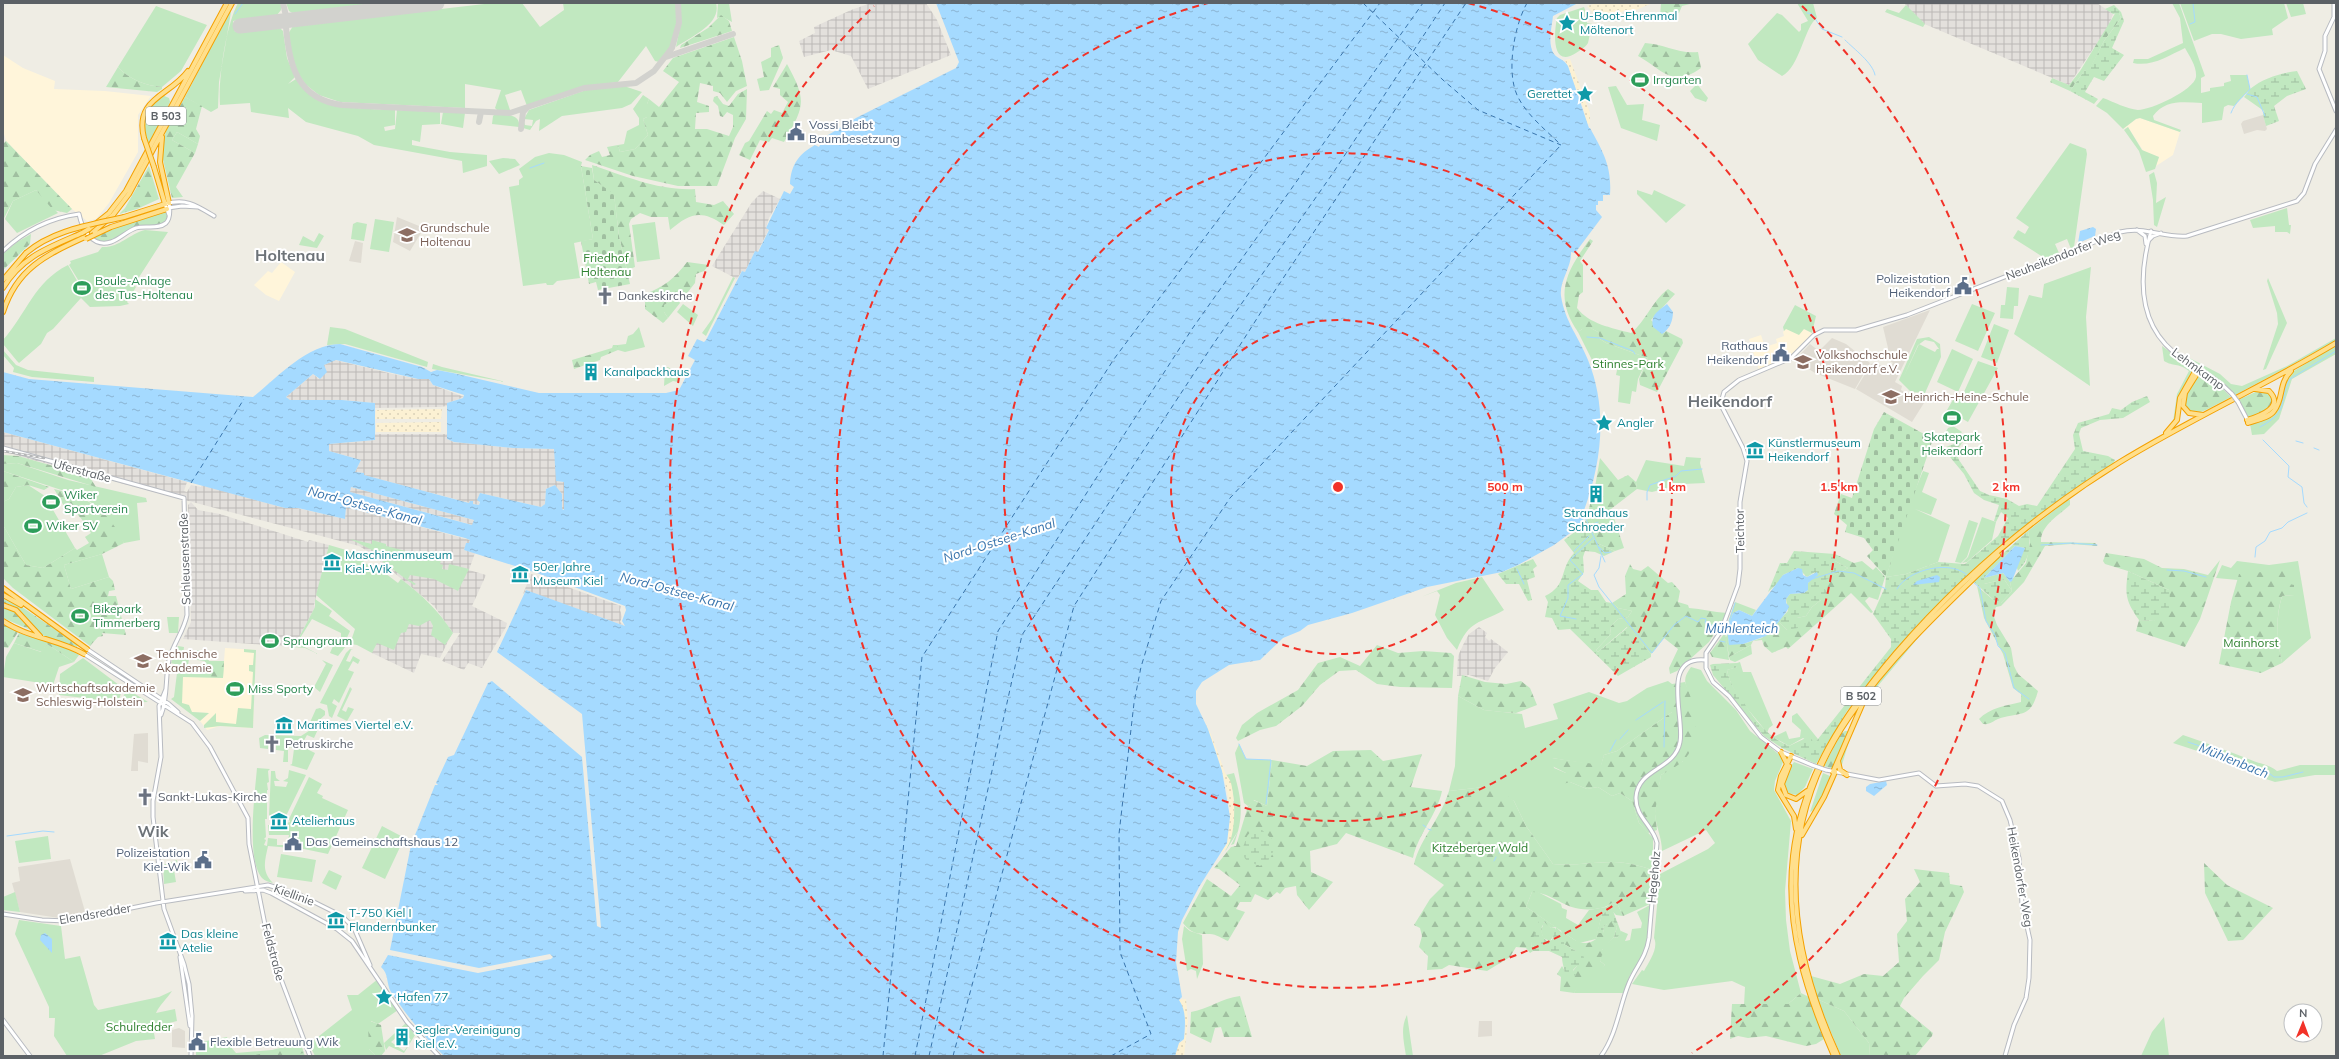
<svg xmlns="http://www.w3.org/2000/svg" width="2339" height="1059" viewBox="0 0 2339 1059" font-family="Mulish,sans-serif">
  <defs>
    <pattern id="industrial-grid" width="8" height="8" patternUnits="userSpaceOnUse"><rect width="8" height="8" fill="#e3e0dc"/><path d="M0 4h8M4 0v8" fill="none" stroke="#bbb9b6"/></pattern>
    <pattern id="forest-firs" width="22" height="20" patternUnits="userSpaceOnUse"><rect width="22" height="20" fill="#c1e8c0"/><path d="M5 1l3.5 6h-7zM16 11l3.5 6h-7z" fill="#a0bfa0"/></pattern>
    <pattern id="wetland-marsh" width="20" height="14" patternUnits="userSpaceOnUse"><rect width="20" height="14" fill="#c1e8c0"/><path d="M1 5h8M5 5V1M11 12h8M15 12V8" fill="none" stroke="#a0bfa0"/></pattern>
    <pattern id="sand-dots" width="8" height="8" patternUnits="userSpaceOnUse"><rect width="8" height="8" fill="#fcf1d3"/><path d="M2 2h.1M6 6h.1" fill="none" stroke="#dad1b8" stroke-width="1.8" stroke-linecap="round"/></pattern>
    <pattern id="cemetery-stones" width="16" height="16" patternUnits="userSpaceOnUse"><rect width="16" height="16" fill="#c1e8c0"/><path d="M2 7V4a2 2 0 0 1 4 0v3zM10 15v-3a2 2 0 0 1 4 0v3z" fill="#a0bfa0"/></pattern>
    <pattern id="water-ripples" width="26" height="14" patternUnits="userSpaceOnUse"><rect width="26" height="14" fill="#a5daff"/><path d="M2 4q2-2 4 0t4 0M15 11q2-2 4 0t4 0" fill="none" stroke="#8ab4d2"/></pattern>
  </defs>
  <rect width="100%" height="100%" fill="#efede4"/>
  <path fill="#fff5da" d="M 3,55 L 23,68 L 55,81 L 54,89 L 105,91 L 151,96 L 138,115 L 138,152 L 109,203 L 96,219 L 87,221 L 72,209 L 6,141 L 3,130 Z
    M 2140,118 L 2180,132 L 2173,155 L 2156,166 L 2159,157 L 2144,152 L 2128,127 L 2123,129 L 2136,119 Z
    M 281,262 L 295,272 L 279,301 L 266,295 L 254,285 L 268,271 L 272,273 Z
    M 1786,328 L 1804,329 L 1814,334 L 1797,352 L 1759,370 L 1749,339 L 1761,335 L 1765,347 L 1777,343 L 1776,339 L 1784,336 L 1783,332 Z
    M 225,648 L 256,650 L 253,728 L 220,726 L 207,730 L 200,721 L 209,713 L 192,712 L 180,704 L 181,673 L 205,673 L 209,661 L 224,661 Z"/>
  <path fill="url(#industrial-grid)" d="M 871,3 L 926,3 L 937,20 L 951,55 L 868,89 L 851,56 L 831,50 L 804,57 L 799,41 L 815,33 L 814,27 L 851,10 Z
    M 1904,3 L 2097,3 L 2113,14 L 2109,25 L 2069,85 L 1922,23 Z
    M 763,191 L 780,199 L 769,218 L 766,228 L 769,229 L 757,253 L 755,251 L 745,272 L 742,271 L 737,279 L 712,266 L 752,202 Z
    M 335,360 L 393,374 L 418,379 L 429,379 L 433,385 L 464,397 L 448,403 L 447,406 L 440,407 L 375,408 L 375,403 L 342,400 L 289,400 L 286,397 L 313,374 L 319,379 L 324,365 Z
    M 3,432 L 187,482 L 184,491 L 187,492 L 191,485 L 201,487 L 202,485 L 285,508 L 297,508 L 345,519 L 346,507 L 470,540 L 469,543 L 466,543 L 464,550 L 475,553 L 469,570 L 486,575 L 472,606 L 507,623 L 506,627 L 482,668 L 468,663 L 464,670 L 442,661 L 460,633 L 453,633 L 434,606 L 369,552 L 359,546 L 18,456 L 3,450 Z
    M 375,434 L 447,434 L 447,439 L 454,442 L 513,448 L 553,449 L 555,450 L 556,481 L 564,482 L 564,509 L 562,509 L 562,494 L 555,485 L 546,489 L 545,504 L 541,507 L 480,493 L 479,505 L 473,504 L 473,502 L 470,503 L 363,475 L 364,473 L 355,472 L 361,460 L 329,451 L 329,444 L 375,440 Z
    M 351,487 L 474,520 L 473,525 L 350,492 Z
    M 191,502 L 198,510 L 220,514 L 308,542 L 309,540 L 329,545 L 314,605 L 315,607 L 294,647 L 183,639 L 191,622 L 188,505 Z
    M 531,574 L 621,606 L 620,610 L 622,617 L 620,622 L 625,626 L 526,591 L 523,594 Z
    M 397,585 L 452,633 L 440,658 L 421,654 L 414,673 L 372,653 Z
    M 1479,627 L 1487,633 L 1485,637 L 1489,641 L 1491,639 L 1508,652 L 1495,668 L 1488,681 L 1469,675 L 1457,676 L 1458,656 L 1464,643 L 1469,634 Z"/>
  <path fill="#e0dcd3" d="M 2263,115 L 2267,129 L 2265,131 L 2257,130 L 2244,134 L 2241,124 L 2243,121 Z
    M 397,217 L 424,228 L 410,251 L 393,242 Z
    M 355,241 L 363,243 L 361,263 L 349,261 Z
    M 1930,310 L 1895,382 L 1902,386 L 1901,390 L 1924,403 L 1912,422 L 1856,389 L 1871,364 L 1876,363 L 1889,370 L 1893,363 L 1883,356 L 1888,348 L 1883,327 Z
    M 1832,338 L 1846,344 L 1870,363 L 1855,389 L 1815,373 L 1795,360 L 1810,344 L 1819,351 Z
    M 148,733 L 148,763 L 138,761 L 138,771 L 131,771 L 134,734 Z
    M 70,859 L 86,915 L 59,918 L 20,912 L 12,883 L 20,881 L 18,867 Z
    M 1479,1021 L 1492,1021 L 1492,1036 L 1478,1037 Z
    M 179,1028 L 185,1031 L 185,1048 L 172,1047 L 172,1030 Z"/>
  <path fill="#c1e8c0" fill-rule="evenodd" d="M 238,3 L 281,3 L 281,10 L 277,15 L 233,21 L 235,32 L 279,27 L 283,31 L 287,58 L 295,77 L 288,84 L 296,79 C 321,111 358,108 395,110 L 395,125 L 384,127 L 385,131 L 395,129 L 397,110 L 440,112 L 440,124 L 422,125 L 420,142 L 412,140 L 412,145 L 450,152 L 487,155 L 487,166 L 463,173 L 462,161 L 374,145 L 358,136 L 306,122 L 288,108 L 289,118 L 251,112 L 250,103 L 220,105 C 218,79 226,25 238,3 Z
    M 286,3 L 385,3 L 294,14 L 289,11 Z
    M 493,3 L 522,3 L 540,27 L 564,10 L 563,3 L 676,3 C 680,24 674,47 659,62 L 655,61 L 646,46 L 618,82 L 581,87 L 527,106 L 521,90 L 505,95 L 510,110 L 497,110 L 495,108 L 501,90 L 465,84 L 465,108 L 340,102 L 319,95 L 305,84 L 295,68 L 288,34 L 293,26 Z
    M 680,3 L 716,3 C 722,24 690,37 676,47 L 681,22 Z
    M 718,3 L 729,3 L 732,22 L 721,16 L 717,18 Z
    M 1797,3 L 1813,3 L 1817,18 C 1805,25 1800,67 1782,76 L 1758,60 L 1748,44 L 1777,13 L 1782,15 L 1799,32 L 1801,30 L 1801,24 L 1808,21 Z
    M 2172,3 L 2179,3 L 2205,76 L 2201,78 L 2201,93 L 2210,91 L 2210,88 L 2224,86 L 2224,83 L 2231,81 L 2230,75 L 2247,75 L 2250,89 L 2234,106 L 2228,105 L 2224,107 L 2222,120 L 2202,123 L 2202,103 C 2184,102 2165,99 2153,116 L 2154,120 L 2181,130 L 2180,132 L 2140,118 L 2136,119 L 2123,129 L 2107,113 L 2096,106 L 2103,98 C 2114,102 2127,109 2138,110 C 2151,110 2194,90 2196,77 C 2197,67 2190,57 2185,48 C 2168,56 2152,67 2133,63 L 2134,59 L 2148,59 L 2183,43 L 2180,18 Z
    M 2180,3 L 2284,3 L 2288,18 L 2272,29 L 2273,35 L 2241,39 L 2221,34 L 2212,34 L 2194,41 Z
    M 2286,3 L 2303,3 L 2306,14 L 2291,17 Z
    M 1906,5 L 1925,24 L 1923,27 L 1885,12 L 1887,9 L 1899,13 Z
    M 156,6 L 207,25 L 181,71 L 162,87 C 147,86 128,79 118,67 Z
    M 1584,7 L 1587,15 L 1587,23 L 1592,24 L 1588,43 C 1585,48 1580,50 1576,53 C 1551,69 1554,32 1557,18 L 1560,15 Z
    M 231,12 L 219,82 L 218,108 L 211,112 L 185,97 L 229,13 Z
    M 1697,84 L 1708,98 L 1706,102 L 1695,98 L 1690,91 Z
    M 1616,86 L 1627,105 L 1644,104 L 1642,120 L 1660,125 L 1657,141 L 1621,128 L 1608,87 Z
    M 610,87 L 627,87 L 642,92 L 631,104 L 622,108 L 562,116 L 539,131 L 540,119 L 536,121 L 530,130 L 523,128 L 524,122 L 525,125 L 532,126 L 533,120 L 524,119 L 529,110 L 589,89 Z
    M 162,95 L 169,98 L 170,102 L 151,142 L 148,143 C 139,124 147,109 162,95 Z
    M 643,95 L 649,99 L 647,104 L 647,117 L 643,119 L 648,135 L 635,149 L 620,152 L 618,145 L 624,144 L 627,131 L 639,125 L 639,118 L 633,109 Z
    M 443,112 L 465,113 L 463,128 L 441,124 Z
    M 495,114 C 505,115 521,113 519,127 L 492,124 L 493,116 Z
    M 2128,127 L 2142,150 L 2159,157 L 2155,169 L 2146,172 L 2139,151 L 2124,130 Z
    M 177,132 L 198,144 L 195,153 L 172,140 Z
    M 2070,143 L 2086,149 L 2087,154 L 2074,247 L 2071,249 L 2067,239 L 2055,244 L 2059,253 L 2046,259 L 2013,238 L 2018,230 L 2025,234 L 2029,227 L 2016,218 Z
    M 549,153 L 564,155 L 582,162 L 581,166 L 593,239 L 574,243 L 580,278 L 557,281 L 553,285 L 547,285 L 546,283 L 523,286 L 509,187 L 519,185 L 519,180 L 523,177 L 519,169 L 535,157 Z
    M 503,158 L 515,159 L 520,165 L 499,174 L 489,161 Z
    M 2154,172 L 2157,183 L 2156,203 L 2166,197 L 2157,227 L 2154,225 L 2153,200 L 2149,175 Z
    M 36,190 L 58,213 L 17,233 L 5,219 L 13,201 Z
    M 1637,190 L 1652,195 L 1654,190 L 1686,205 L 1666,223 L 1637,194 Z
    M 2287,208 L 2289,225 L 2291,225 L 2290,234 L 2287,232 L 2275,232 L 2275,226 L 2253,228 L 2250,220 Z
    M 375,219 L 394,222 L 389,252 L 370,249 Z
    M 357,222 L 367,224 L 364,241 L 351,239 L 353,224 Z
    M 655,222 L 660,259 L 637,262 L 632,225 Z
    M 145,230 L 168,232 L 134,285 L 136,287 L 127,302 L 129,304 L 120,306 L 90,307 L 81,298 L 53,329 L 47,333 L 41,344 L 19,363 L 17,361 L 3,344 L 3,340 C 27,313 34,282 68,265 L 79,284 L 80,283 L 69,265 L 71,263 L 70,261 L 98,252 L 102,247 C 119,248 129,234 145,230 Z
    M 319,233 L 324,236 L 317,248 L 299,245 L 303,236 L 314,242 Z
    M 2091,267 L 2086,317 L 2090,386 L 2014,334 L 2029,295 L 2042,298 L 2044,284 Z
    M 733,277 L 735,278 L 706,336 L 702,333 L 712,319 Z
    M 2268,278 L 2287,323 L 2266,369 L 2263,370 L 2278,324 L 2277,313 L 2267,281 Z
    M 2007,287 L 2019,288 L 2018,306 L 2014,306 L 2013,319 L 2000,318 L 2001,305 L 2005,305 Z
    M 677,298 L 680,303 L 668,318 L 664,312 L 664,305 Z
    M 683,304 L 698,315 L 693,326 L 677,312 Z
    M 1972,304 L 1995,313 L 1978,351 L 1955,341 Z
    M 1795,305 L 1816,316 L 1812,333 L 1804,329 L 1799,335 L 1786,329 L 1784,331 L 1783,327 Z
    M 1994,324 L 2009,330 L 1997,363 L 1981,357 Z
    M 330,327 L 345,329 L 428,362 L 427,367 L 345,344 L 327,345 Z
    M 639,327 L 645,347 L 625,352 L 618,350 L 618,345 L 626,344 L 628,336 L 633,334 Z
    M 1585,327 L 1589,327 L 1598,332 L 1600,339 L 1606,343 L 1648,358 L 1638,379 L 1636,392 L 1632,391 L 1630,404 L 1618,402 L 1620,376 L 1616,375 L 1617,370 L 1594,364 L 1578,332 Z
    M 1929,337 L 1940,344 L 1941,357 L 1925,393 L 1911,392 L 1899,380 L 1917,339 ZM 1925,340 L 1934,342 L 1939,349 L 1937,349 L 1935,352 L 1919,344 L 1904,376 L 1918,345 Z
    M 2336,338 L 2336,341 L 2235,395 L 2225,384 L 2176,351 L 2220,374 L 2231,384 L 2242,386 L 2287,366 Z
    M 2336,345 L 2336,354 L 2292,379 L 2279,419 L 2264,434 L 2252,435 L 2250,424 L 2272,415 L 2289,374 Z
    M 2162,346 L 2195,370 L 2180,394 L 2176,419 L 2173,422 L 2177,394 L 2189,371 C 2177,362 2174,367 2164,361 Z
    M 1952,349 L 1973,359 L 1958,392 L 1937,382 Z
    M 3,350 L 16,365 L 28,370 L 94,377 L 94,382 L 32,377 L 13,372 L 14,368 L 3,355 Z
    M 1978,361 L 1998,368 L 1968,422 L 1947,410 L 1954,398 L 1963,394 Z
    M 433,364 L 442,367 L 506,382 L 432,369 Z
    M 668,367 L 681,376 L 678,382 L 673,381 L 664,386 L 665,368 Z
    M 1953,426 L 1962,432 C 1956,439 1951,445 1941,440 L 1948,428 Z
    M 1686,457 L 1701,458 L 1700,463 L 1705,483 L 1683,484 L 1652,492 L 1637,489 L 1636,482 L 1646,460 L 1684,466 Z
    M 17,463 L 68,480 L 146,498 L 147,502 L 137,503 L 140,540 L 124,543 L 99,508 L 83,497 L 3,471 L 3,464 Z
    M 1923,471 L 1929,473 L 1922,492 L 1937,499 L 1931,515 L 1915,509 L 1950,525 L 1938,562 L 1906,574 L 1886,577 L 1908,507 Z
    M 28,485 L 45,496 L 75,548 L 43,568 L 26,565 L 3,525 L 3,502 L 9,499 L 16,487 Z
    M 1982,517 L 1996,522 L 1992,540 L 1967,562 L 1962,563 L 1968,557 Z
    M 1969,520 L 1978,523 L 1967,557 L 1961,563 L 1955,562 Z
    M 350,539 L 372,544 L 372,540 L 386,544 L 386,546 L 441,560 L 440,564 L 443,565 L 442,569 L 448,570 L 449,564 L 469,569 L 458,591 L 434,579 L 410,575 L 408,579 L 416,584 L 414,585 L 383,562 L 372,550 Z
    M 329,545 L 353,552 L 353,554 L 375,570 L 377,567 L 398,583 L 401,579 C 422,595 438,610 453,633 L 445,645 L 431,635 L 433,626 L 430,620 L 419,626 L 409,624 L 406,632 L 401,633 L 394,650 L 377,643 L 372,653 L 357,645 L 350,644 L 355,629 L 316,595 Z
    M 102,554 L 109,577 L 71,589 L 64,565 Z
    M 2237,561 L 2269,565 L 2298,561 L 2311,638 L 2282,663 C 2277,638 2275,621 2282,596 L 2294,595 L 2240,574 L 2238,580 L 2216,578 L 2222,565 L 2231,568 Z
    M 2003,573 L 2010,582 L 2012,591 L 2004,579 L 1984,584 L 1984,578 Z
    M 1482,577 L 1504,610 C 1480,624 1469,619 1457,650 L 1447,638 L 1435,615 L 1440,595 L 1437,591 L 1421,597 L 1456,583 Z
    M 315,599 L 332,611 L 329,616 L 350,631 L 345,642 L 346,646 L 338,656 L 330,653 L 337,637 L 341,638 L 341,633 L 312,619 L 297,643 L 318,654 L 305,648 L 294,647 L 315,607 Z
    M 1735,602 L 1756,610 L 1752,616 L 1739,610 L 1733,613 L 1726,636 L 1724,634 Z
    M 167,617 L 179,617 L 178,633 L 169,633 Z
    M 1933,620 L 1867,699 L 1850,738 L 1841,768 C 1839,759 1843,752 1846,744 C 1861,696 1897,654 1933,620 Z
    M 14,643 L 41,652 L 47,644 L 74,662 L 59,667 L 53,685 L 3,677 L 6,657 Z
    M 1751,645 L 1752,654 L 1735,662 L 1730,660 L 1729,657 Z
    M 178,646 L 184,647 L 183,654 L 186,658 L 189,659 L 188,665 L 204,666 L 205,661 L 197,660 L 197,650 L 206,653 L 209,661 L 224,661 L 223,678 L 183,677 L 182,703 L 189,705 L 192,712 L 209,713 L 200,721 L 171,699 L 174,697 L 178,665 L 171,663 Z
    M 244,649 L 256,650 L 253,728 L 220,726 L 204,728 L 204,725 L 216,713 L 216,722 L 236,724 L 238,708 L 251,709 L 253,672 L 249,671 L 249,665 L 253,665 L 254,653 L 244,652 Z
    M 350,649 L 353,650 L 351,650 L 346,661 L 350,662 L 353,656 L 360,660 L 358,664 L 353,661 L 348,670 L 354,672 L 339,703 L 334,699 L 332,703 L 337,706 L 332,718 L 329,716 L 327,705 L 320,703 L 346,653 Z
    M 83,658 L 123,688 L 118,702 L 59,695 L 60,674 Z
    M 322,660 L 333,665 L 320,692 L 314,687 L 326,664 Z
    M 1740,662 L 1743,672 L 1751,672 L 1773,725 L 1769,728 L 1767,733 C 1752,712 1732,696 1727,670 L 1737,667 L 1737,663 Z
    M 1691,667 L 1701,670 L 1707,681 L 1736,710 L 1750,731 L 1781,756 L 1783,762 L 1775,781 L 1774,790 L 1791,821 L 1785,891 L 1786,920 L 1790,951 L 1801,993 L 1788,1004 L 1744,1005 L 1745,987 L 1732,981 L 1664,990 L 1632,984 L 1642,970 L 1644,971 C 1649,962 1659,948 1654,938 L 1660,874 L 1708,849 L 1715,843 L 1706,830 L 1662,851 C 1662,838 1656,827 1655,814 C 1655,801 1659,787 1661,775 L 1683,761 L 1687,688 C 1683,679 1686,674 1691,667 Z
    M 1668,681 L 1672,684 L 1672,712 L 1617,751 L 1604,755 L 1601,766 L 1552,758 L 1554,768 L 1566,773 L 1570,782 L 1587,789 L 1598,787 L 1612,796 L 1620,793 L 1632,801 L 1639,823 L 1653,838 L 1653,870 C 1640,866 1627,862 1613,862 C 1593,862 1573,866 1553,864 L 1526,826 L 1514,801 L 1484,787 L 1449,791 L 1455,766 L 1458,696 L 1484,710 L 1522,714 L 1525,728 L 1558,719 L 1553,704 L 1589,692 L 1619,703 L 1627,701 L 1647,688 Z
    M 350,687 L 352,689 L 342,710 L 346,712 L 348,707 L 354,709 L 347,721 L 337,716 Z
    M 127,689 L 148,702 L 120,703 Z
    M 320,708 L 325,711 L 325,715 L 308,730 L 307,729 L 316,709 Z
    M 1797,713 L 1818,739 L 1814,745 L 1803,738 L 1789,746 L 1773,737 L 1786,731 L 1789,739 L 1800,737 L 1801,730 L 1792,722 L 1792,716 Z
    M 326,720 L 326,723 L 319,727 L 314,738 L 307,735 L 301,746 L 315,753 L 307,770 L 290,765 L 292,764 L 294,749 L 290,747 L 288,750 L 288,762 L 283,762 L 284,751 L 276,750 L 276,737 L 269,737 L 268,749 L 260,748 L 259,738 L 265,735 L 301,736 Z
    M 2183,735 C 2206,743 2229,751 2251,760 C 2260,764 2268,764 2277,771 L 2300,765 L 2336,765 L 2336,775 L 2315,775 L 2275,782 L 2266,779 L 2261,774 L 2252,772 L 2228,761 L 2173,743 Z
    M 1239,744 L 1246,759 L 1272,760 L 1267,806 L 1254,800 L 1248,806 L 1244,803 L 1235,753 Z
    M 1794,762 L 1813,769 L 1805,787 L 1797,795 L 1787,793 C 1780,784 1788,770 1794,762 Z
    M 257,768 L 270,769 L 268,771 L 269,782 L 267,783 L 268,790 L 267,790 L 267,819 L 265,819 L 266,837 L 264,839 L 266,840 L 264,845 L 267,846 L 268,838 L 277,839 L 277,845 L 287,845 L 289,835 L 269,835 L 268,825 L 282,825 L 282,831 L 286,831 L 286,823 L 290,822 L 289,819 L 309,777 L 322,784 L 317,793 L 323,796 L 322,798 L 348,810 L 328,854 L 304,849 L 268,846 C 265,861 261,871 273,883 C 269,882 265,881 262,878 C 246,860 255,792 257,768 Z
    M 289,770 L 306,775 L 286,816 L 269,816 L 271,771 L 275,771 L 276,778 L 280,781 L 274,781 L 275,786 L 286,787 L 288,782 L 283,781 L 288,778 Z
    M 1234,773 C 1242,800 1244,817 1234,844 L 1231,845 L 1238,831 L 1225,852 C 1235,833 1239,793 1226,775 Z
    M 1823,773 L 1830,776 C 1830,785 1819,809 1810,812 Z
    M 382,826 L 401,836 L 401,845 L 385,879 L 362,868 Z
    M 48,836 L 51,859 L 19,863 L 15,841 Z
    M 281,854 L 316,860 L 312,882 L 277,877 Z
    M 177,860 L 178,869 L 174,870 L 176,882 L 164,884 L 163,865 Z
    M 329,870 L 342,876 L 336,890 L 322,883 Z
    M 15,892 L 20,912 L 3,910 L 3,897 Z
    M 1532,892 L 1538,892 L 1561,904 L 1562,908 L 1567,910 L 1566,918 L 1578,925 L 1589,910 L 1606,907 L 1612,903 L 1618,905 L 1623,916 L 1616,915 L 1612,911 L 1602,914 L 1596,939 L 1579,943 L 1526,907 Z
    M 1650,905 L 1646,949 L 1637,968 L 1630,975 L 1624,993 L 1574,993 L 1578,985 L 1605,965 L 1600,961 L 1603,947 L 1614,937 L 1617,938 L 1621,931 L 1628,934 L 1625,941 L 1630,940 L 1632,929 L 1641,928 L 1642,923 L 1637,912 Z
    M 19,920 L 61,926 L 65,959 L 80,956 L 94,1005 L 98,1010 L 159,997 L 172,991 C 167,999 160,1004 156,1013 L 175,1009 L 177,1021 L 153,1027 L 155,1039 L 136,1041 L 99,1056 L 67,1056 L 54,1036 L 55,1018 L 49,1018 L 49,1007 L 15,934 Z
    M 1544,923 L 1547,923 L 1551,928 L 1555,928 L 1556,932 L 1550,941 L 1543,938 L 1541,930 Z
    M 1184,926 L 1190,931 L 1202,935 L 1203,964 L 1197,979 L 1196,971 L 1191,969 L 1187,971 L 1182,939 Z
    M 378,979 L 398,1010 L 378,1024 L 371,1021 L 369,1049 L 376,1056 L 315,1056 L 309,1044 L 352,1010 L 347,995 L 358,995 Z
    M 1817,999 L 1844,1011 L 1869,1043 L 1870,1056 L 1841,1056 Z
    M 1407,1015 L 1413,1056 L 1406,1056 C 1404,1042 1400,1028 1407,1015 Z
    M 2164,1017 L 2169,1056 L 2141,1056 L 2152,1032 Z
    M 406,1023 L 415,1035 L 404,1053 L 389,1046 L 386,1050 L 384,1043 ZM 404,1031 L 411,1040 L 404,1043 L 407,1047 L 404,1051 L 391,1042 Z
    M 227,1037 L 230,1046 L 236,1053 L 272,1050 L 300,1043 L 305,1056 L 196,1056 L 196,1043 Z"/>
  <path fill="url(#forest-firs)" d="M 1661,3 L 1694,3 L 1682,6 L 1679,13 L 1660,18 Z
    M 2116,12 L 2119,13 L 2121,18 L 2104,41 L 2090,69 L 2084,71 L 2070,91 L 2050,82 L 2052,78 L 2069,85 L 2080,71 Z
    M 721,15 L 729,21 L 732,31 L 680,48 L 681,45 L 708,28 Z
    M 734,37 L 742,61 L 747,86 L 736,91 L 727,102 L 720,93 L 713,91 L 713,86 L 700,83 L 697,102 L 709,106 L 709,112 L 696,113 L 695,129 L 707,129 L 729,136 L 733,127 L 733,115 L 727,112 L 723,117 L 720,116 L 718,106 L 713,101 L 714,97 L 717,96 L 723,104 L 729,106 L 738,94 L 747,89 L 746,119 L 735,138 L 717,186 L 678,186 L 633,176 L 585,160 L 590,155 L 599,151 L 602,157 L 610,155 L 607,147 L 618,145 L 620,152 L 635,149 L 648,135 L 643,119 L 647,117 L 647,104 L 649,99 L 659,107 L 679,82 L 663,71 L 673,58 Z
    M 1645,43 C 1664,44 1678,54 1698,52 L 1701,68 C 1672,89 1662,69 1638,56 Z
    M 779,45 L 783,58 L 769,90 L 760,91 L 757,79 L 764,77 L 761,62 L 771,57 L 771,48 Z
    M 787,64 C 807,101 805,105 784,142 L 772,138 L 769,142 L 760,140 L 750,160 L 739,155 L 745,143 L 749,141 L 767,111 L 771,114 L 774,110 L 782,113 L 788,102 L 780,95 L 780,89 L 773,87 Z
    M 118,67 C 128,79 147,86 162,87 L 162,89 L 157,92 L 106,87 Z
    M 185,97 L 202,106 L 196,129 L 200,136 L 198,144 L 177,132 L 172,140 L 195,153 L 176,187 L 183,197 L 172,198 L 161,151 L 166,131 Z
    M 6,141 L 72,209 L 67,213 L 53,210 L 36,190 L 13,201 L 3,220 L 3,144 Z
    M 592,165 C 625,176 659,191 695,189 L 696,202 L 714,205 L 723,201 L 734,214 L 724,225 C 701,209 690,213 670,230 L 668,217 L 651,217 L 640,213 L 631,219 L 629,224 L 635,267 L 627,270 L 619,236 L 614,195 L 594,180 Z
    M 149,166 L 159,199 L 137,209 L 119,214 L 125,208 Z
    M 166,209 L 169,215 L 165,224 C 155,225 143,226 134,229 C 116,236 112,247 91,238 L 94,235 Z
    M 31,234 L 30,244 L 3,270 L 3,254 L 17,242 Z
    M 1590,239 L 1593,241 L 1580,261 L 1583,265 L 1583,292 L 1579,295 L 1577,308 C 1589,324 1612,328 1631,333 C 1646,321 1652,301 1668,289 L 1675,294 L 1651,320 L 1664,333 L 1666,331 L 1682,339 L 1683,343 L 1657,392 L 1640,385 L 1639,379 L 1648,358 L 1606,343 L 1600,339 L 1598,332 C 1589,327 1586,326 1578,332 C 1553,296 1566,271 1590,239 Z
    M 687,262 L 709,265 L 704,271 L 696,274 L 695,283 L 684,297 L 679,294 L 677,298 L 664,305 L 664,312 L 668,318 L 663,323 L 645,309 L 645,294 C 664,287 675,278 687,262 Z
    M 613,345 L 618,345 L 618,350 L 601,357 L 600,360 L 574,369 L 572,360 L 612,348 Z
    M 2199,373 L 2222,388 L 2231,397 L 2206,410 L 2198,413 L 2191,413 L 2184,403 L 2187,393 Z
    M 2260,390 L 2269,393 L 2273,400 L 2271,409 L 2248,419 L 2238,400 Z
    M 3,455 L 18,456 L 89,476 L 96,487 L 17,463 L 3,464 Z
    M 1600,458 L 1618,480 L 1628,475 L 1636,482 L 1637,489 L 1611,509 L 1624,548 L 1615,551 L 1597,543 L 1593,537 L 1596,531 L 1588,512 L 1595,487 Z
    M 3,471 L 49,487 L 44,490 L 28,485 L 16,487 L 9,499 L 3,502 Z
    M 54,489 C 89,497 108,510 124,543 L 102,554 L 64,565 L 71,589 L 109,577 L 113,581 L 115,590 L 109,591 L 108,596 L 116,596 L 126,635 L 102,633 L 103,636 L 98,637 L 90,646 L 13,588 L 3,578 L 3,525 L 26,565 L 43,568 L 75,548 L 77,550 L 89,543 L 85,537 L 91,533 C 83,521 78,511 64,506 Z
    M 2067,500 L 2070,500 L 2070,505 C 2059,515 2040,526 2041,542 L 2095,543 L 2098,546 L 2071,544 L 2045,546 L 2024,582 L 2001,606 L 1996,607 L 1993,614 L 1997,625 L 2011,648 L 2014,666 L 2018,674 L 2038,691 C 2030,720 2021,711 1998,719 C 1993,721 1990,725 1983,724 L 1979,719 C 1989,708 2008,705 2021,702 L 2021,694 L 2013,688 L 2003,654 L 1984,618 L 1977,586 L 1997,603 L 2001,603 L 2012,591 L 2010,582 L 2026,563 L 2030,543 L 2028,531 Z
    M 2106,553 L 2144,559 L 2162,568 L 2184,569 L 2208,575 L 2220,560 L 2200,619 L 2185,647 L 2136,631 L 2139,620 L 2154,621 L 2169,590 L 2128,571 L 2105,564 L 2103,561 Z
    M 1835,554 L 1854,563 L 1862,561 L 1873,570 L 1876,567 L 1885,577 L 1878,600 L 1869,597 L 1865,601 L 1873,612 L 1871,613 L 1851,593 L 1788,649 L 1786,647 L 1772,653 L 1764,646 L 1762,640 L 1753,641 L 1751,645 L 1729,657 L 1726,637 L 1729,660 L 1712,657 L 1710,653 L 1724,634 L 1726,637 L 1728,634 L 1729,644 L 1743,644 L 1762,638 L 1778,621 L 1787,630 L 1797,618 L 1806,616 L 1812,607 L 1821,600 L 1819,583 L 1848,568 L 1835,561 Z
    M 1630,564 L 1633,569 L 1641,571 L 1648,566 L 1668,583 L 1672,582 L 1680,591 L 1678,602 L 1688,605 L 1689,608 C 1702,609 1713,612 1727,613 L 1709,642 L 1677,671 L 1670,674 L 1669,668 L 1678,649 L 1664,638 L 1651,654 L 1627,627 L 1598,652 L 1596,650 L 1611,634 L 1610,627 L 1618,619 L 1628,617 L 1632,611 L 1618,608 L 1612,603 L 1626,594 L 1625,576 Z
    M 2286,570 L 2286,583 L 2294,585 L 2294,595 L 2282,596 C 2275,619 2277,639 2282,663 L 2261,673 L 2219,664 L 2231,602 L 2239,574 Z
    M 3,597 L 22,607 L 78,645 L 77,647 C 66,643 50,641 41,634 C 26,624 23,605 3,603 Z
    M 3,607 L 14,611 L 33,631 L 3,618 Z
    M 3,624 L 18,632 L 8,648 L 3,647 Z
    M 19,633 L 70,649 L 79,655 L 74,662 L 47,644 L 42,652 L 14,643 Z
    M 1377,645 L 1398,653 L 1423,651 L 1451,653 L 1454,656 L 1452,688 L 1400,687 L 1377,684 L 1356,670 L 1339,671 L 1320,685 L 1302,706 L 1276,726 L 1260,730 L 1238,741 L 1236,738 L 1242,725 L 1257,713 L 1298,690 L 1318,663 L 1340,657 L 1360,666 Z
    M 209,661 L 224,661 L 223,677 L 206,676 Z
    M 1462,675 L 1485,682 L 1506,684 L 1521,681 L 1530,688 L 1537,705 L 1516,713 L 1502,712 L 1484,710 L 1458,696 Z
    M 1685,682 C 1695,705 1704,742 1682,762 C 1676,767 1668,771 1661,775 L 1655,812 L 1657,830 L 1648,833 L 1639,823 L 1632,801 L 1620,793 L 1612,796 L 1598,787 L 1587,789 L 1570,782 L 1563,784 L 1558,780 L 1566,773 L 1550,765 L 1552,758 L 1601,765 L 1604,755 L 1617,751 L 1672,712 L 1672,684 Z
    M 1845,731 L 1848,731 L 1833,769 L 1824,766 L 1841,734 Z
    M 1371,750 L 1383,761 L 1422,754 L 1411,787 L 1442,791 C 1437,815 1418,834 1413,858 L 1346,833 L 1337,844 L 1310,851 L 1311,872 L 1333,882 L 1309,910 L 1297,895 L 1296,886 L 1285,888 L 1280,894 L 1277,892 L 1268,900 L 1255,894 L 1251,902 L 1240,902 L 1236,909 L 1245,912 L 1228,941 C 1223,939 1216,934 1210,934 C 1197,934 1192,934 1183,923 L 1207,879 L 1231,896 L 1240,885 L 1219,869 L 1214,868 L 1231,847 L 1236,846 L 1248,806 L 1253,800 L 1267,806 L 1272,760 L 1307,766 L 1333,751 Z
    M 1484,787 L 1500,790 L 1514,801 L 1526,826 L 1553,864 C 1573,866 1593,862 1613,862 C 1627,862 1640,866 1653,870 L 1650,904 L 1623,916 L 1618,905 L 1612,903 C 1606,907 1602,908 1595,909 C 1566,913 1555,893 1532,892 L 1526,907 L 1556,927 L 1551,928 L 1544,922 L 1531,944 L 1533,951 L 1530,953 L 1526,948 L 1516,947 L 1510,957 L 1487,971 L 1449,965 L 1442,969 L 1427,970 L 1428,956 L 1419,947 L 1422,936 L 1420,928 L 1414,925 L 1430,899 L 1444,885 L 1414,864 C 1421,837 1440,820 1449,791 Z
    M 2204,863 L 2227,885 L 2273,908 L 2243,940 L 2228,941 L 2205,893 Z
    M 1914,869 L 1949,873 L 1950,884 L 1962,886 L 1964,892 L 1945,932 L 1939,960 L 1923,976 L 1904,998 L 1900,1006 L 1933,1033 L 1932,1036 L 1915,1056 L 1870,1056 L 1869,1043 L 1844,1011 L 1817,999 L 1811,976 L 1840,984 L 1864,974 L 1883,976 L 1899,962 L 1897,934 L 1907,921 L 1905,899 L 1920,882 Z
    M 1613,920 L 1617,927 L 1614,937 L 1602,950 L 1610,947 L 1606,956 L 1602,955 L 1600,961 L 1605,965 C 1596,976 1581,980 1574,993 L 1560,991 L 1561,977 L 1557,974 L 1562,966 L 1565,971 L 1575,975 L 1573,971 L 1577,966 L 1576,951 L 1564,944 L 1561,930 C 1571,938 1584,949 1596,939 L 1597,933 L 1603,933 L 1604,926 Z
    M 1801,993 L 1809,997 L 1824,1039 L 1816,1044 L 1806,1046 L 1766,1036 L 1748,1038 L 1738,1036 L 1730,1039 L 1732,1004 L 1788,1004 Z
    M 1240,996 L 1252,1037 L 1224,1037 L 1221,1027 L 1215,1028 L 1211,1043 L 1190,1033 L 1191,1012 C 1209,1009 1221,998 1240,996 Z
    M 370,1021 L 381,1025 L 385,1051 L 381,1056 L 376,1056 L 369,1049 L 368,1025 Z
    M 301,1045 L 304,1053 L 286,1056 L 250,1056 Z"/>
  <path fill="url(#wetland-marsh)" d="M 2114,5 L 2121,12 L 2124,21 L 2112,48 L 2124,55 L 2104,81 L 2094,77 L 2085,92 L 2098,99 L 2094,104 L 2070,91 L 2084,71 L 2090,68 L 2104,41 L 2121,18 L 2119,13 L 2113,14 L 2105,9 Z
    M 2297,71 L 2306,89 L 2287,96 L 2274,106 L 2279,121 L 2266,126 L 2263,115 L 2264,111 L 2244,97 C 2247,94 2248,91 2250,89 C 2263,78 2281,73 2297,71 Z
    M 2147,396 L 2150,402 L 2123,418 L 2100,420 L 2081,428 L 2079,434 L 2083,451 L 2108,456 L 2115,460 L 2113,464 L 2023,529 L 1921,623 L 1897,649 L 1847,711 L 1816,764 L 1782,748 L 1764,736 L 1713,675 L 1710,665 L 1713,664 L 1737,663 L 1738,667 L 1727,670 C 1731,688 1737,692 1746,706 C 1757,723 1770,738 1789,746 L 1810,736 L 1814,744 L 1891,647 L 1891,639 L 1873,614 L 1885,587 L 1886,577 L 1906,574 L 1938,562 L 1965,564 L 1998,536 L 2008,518 L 2001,512 L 1996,522 L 1994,521 L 1999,505 L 1984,500 L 1974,493 L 1964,474 L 1945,451 L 1946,447 L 1964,440 L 1956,452 L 1959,460 L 1980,491 L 1989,495 L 2007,499 L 2019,506 L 2027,504 L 2037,506 L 2075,449 L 2073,435 L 2078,423 L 2109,414 L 2112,408 L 2121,410 L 2132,402 Z
    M 1590,516 L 1596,531 L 1593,537 L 1597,543 L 1615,551 L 1604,556 L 1595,552 L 1585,551 L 1583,557 L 1584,572 L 1578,581 L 1591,590 L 1598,590 L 1606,602 L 1612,603 L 1618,608 L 1632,611 L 1628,617 L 1618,619 L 1610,627 L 1611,634 L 1596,650 L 1598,652 L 1628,627 L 1651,654 L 1651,657 L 1618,676 L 1570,629 L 1558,630 L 1552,618 L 1545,617 L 1548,602 L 1545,596 C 1568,585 1559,569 1574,553 L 1564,540 L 1576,531 Z
    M 2028,531 C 2031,547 2030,559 2018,571 L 2016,565 L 2025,548 L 2015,546 L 1984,578 L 1984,584 L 2004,579 L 2012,591 L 2001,603 L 1997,603 L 1973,581 Z
    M 1794,551 L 1835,554 L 1835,561 L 1848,568 L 1820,583 L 1831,597 L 1826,602 L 1821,600 L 1812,607 L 1806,616 L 1797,618 L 1798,628 L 1787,630 L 1778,621 L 1788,611 L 1786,599 L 1790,594 L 1804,593 L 1808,590 L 1808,583 L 1815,572 L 1807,577 L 1798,568 L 1783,575 L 1779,582 L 1768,592 L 1780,563 L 1787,563 Z
    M 1533,559 L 1537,566 L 1533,569 L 1535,577 L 1527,580 L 1532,600 L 1528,601 L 1519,584 L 1506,584 L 1498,574 Z
    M 2128,571 L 2169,590 L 2171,608 L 2154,621 L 2139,620 C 2125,600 2125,594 2128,571 Z
    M 1261,829 L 1274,841 C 1274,854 1272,859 1260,866 L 1247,861 L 1241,853 L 1247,836 L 1252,830 Z
    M 1608,911 L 1613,911 L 1621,932 L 1617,938 L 1614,937 L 1617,927 L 1613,921 L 1604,926 L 1603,933 L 1597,933 L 1602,914 Z
    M 1539,921 L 1546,923 L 1542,926 C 1541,932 1542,937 1547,941 L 1552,940 L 1556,927 L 1564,935 L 1564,944 L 1576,951 L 1582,951 L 1584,958 L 1582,966 L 1577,966 L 1573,970 L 1576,975 L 1571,977 L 1565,976 C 1565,969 1562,964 1562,957 L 1549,951 L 1533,951 L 1531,944 Z"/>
  <path fill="url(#sand-dots)" d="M 1596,3 L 1652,3 L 1634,11 L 1625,10 L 1617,15 L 1597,17 L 1587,6 Z
    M 1570,59 L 1590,113 L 1590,123 L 1586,125 L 1584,110 L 1565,60 Z
    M 442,409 L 441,419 L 375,419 L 376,410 Z
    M 441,422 L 441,432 L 376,432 L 376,423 Z
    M 1206,724 C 1214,740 1219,756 1225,773 C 1227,776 1230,779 1231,783 C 1235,799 1238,844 1221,853 C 1238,821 1226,782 1215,749 C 1213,741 1207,731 1206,724 Z
    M 1186,999 L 1188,1021 L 1184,1056 L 1175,1056 L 1179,1042 L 1183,1041 C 1188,1027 1185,1013 1179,1000 Z"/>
  <path fill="url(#cemetery-stones)" d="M 581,166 L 592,168 L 594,180 L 614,194 L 619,236 L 630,284 L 598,290 L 596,282 L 589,284 L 581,241 L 593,239 Z
    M 1884,412 L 1933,439 L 1886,577 L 1867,556 L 1873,550 L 1864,538 L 1845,532 L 1847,525 L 1834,514 L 1841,494 L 1852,498 L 1874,429 Z"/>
  <path fill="url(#water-ripples)" fill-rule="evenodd" d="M 936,3 L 1578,3 L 1553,16 C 1552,27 1547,43 1554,54 C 1558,59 1564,59 1568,66 L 1589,128 L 1590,128 C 1603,152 1612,166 1610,195 L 1603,195 L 1603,201 L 1598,201 L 1598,205 L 1596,205 L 1596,210 L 1602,217 L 1575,253 L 1571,252 C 1572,267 1559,281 1561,296 C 1565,322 1579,337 1588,360 C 1608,409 1602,463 1583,513 L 1585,517 L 1573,531 L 1554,545 L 1518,565 L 1502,572 L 1427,587 L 1352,613 L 1308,625 L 1300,631 L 1283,638 L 1260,660 L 1229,665 L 1202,682 L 1196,691 L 1196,704 L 1208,729 L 1222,771 L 1230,817 L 1227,843 L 1199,887 L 1182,920 L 1178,932 L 1176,962 L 1182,997 L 1179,1000 C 1187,1012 1185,1025 1184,1039 L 1179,1043 L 1175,1056 L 444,1056 C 423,1036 407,1016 391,992 C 386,983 389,974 381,967 L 388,955 L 478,973 L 551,959 L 553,957 L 550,954 L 479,968 L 390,950 L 411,845 L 435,785 L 438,785 L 436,783 L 448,757 L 454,755 L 488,683 L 492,681 L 582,757 L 597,926 L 601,928 L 582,714 L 497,652 L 526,590 L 625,626 L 622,621 L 626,610 L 625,606 L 537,573 L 464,550 L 466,543 L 469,543 L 470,540 L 465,538 L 346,507 L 345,519 L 298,508 L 285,508 L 3,432 L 3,372 L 29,379 L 253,397 C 277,378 307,344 340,344 L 422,367 L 431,372 L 437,370 L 453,373 L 539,393 L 666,393 L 679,390 L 695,360 L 688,356 L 697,339 L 704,342 L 706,340 L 742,271 L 745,272 L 755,251 L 758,252 L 769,230 L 766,228 L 784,191 L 790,194 L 794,187 L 790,184 C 791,164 799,154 815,145 L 819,147 L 822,141 L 820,140 L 856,118 L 956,68 L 959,62 ZM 336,360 L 418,379 L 429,379 L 433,385 L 464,395 L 463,398 L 447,403 L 447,439 L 454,442 L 513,448 L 554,449 L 556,481 L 564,482 L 564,510 L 562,509 L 562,494 L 555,485 L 546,489 L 545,504 L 541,507 L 480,493 L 477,500 L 480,502 L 479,505 L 473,504 L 473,501 L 470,501 L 469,503 L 364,475 L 364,473 L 355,472 L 361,460 L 329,451 L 329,444 L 375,440 L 375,403 L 342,400 L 290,400 L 286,397 L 313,374 L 320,379 L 327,372 L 324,365 ZM 351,487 L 474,520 L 472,525 L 350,492 Z
    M 2093,227 L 2096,229 L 2095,236 L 2078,243 L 2080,231 Z
    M 1667,304 L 1673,312 C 1673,320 1670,329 1662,334 L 1653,327 C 1650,315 1658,311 1667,304 Z
    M 2015,546 L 2025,548 L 2012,581 L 2010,582 L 2003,573 L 1984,578 Z
    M 1798,568 L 1802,569 L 1803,575 L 1807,577 L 1817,572 L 1818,575 L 1808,583 L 1808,590 L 1804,593 L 1790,594 L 1786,599 L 1786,603 L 1789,606 C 1789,611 1770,632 1766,636 L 1743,644 L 1729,645 L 1727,629 L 1733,613 L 1739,610 L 1752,616 L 1783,575 Z
    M 1937,575 L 1940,577 L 1939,582 L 1913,585 L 1917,581 Z
    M 1886,781 L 1887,785 L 1874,796 L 1866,791 L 1866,787 L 1870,784 Z
    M 45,933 L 52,939 L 52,953 L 40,940 L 41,935 Z"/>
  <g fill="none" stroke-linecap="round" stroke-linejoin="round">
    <path stroke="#a5daff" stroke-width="1" d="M 1807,13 L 1812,14 L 1822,29 L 1842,37
      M 235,14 L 243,3
      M 2190,24 L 2195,22 L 2193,3
      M 1845,40 C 1854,49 1873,63 1875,75
      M 2247,94 L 2257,97 L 2265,116
      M 2231,113 C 2235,102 2243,97 2250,89 L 2247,75
      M 530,168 L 544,163
      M 1587,337 L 1600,338 L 1633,351 L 1635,354
      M 2260,427 C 2291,410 2277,404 2290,379 L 2336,351
      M 2263,440 L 2289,466 L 2288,477 L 2302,487 L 2304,503 L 2307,507
      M 2296,441 L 2303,443
      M 2314,448 L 2319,450
      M 1647,500 L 1647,492 L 1650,485 L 1676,476 L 1681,471 L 1702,469
      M 1585,517 L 1605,562
      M 1589,526 L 1598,522
      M 2041,545 L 2071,543 L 2097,545
      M 1599,547 L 1605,553 L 1611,552
      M 1574,551 L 1589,536
      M 1601,556 L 1599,568 L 1594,575 L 1599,587 L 1652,653 L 1674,625 L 1686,616 L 1698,622 L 1701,618 L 1706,619 L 1705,623 L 1718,627 L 1716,633
      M 2255,557 L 2256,547 L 2265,541 L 2270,532 L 2282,528 L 2288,522 L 2307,513
      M 1517,569 L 1524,584
      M 2167,570 L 2184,571 L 2206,577
      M 1812,579 L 1838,571 L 1854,573 L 1886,589
      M 1973,582 L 1980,588 L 1986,621 L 1995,635 L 1998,646 L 2005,653 L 2014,688 L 2029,699
      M 1897,589 C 1908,569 1952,559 1968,576
      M 1576,619 L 1560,616 L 1568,598 L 1568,585 L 1583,574 L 1570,560 L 1593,538
      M 1727,628 L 1735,603
      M 1720,641 L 1725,642
      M 1636,720 L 1663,702
      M 1620,739 L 1628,730
      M 2188,742 L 2232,757 L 2251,767 L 2265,770 L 2274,777 L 2283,777 L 2303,772
      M 1239,744 L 1246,759 L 1271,760 L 1266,804
      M 1664,747 L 1665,701
      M 1610,751 L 1616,740
      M 1423,825 L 1426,827
      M 1428,829 L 1431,830
      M 7,836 L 43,831 L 54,832
      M 1499,853 L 1502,847
      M 1494,861 L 1496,857"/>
    <path stroke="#3975ad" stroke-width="1" stroke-dasharray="5 4" stroke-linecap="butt" d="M 1363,3 L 1443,80 L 1478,110 L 1561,145
      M 1527,3 C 1514,26 1505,75 1519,99 C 1529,117 1547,131 1561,145
      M 191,483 L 244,399
      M 883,1056 L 922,657 L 1114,359 L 1380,3
      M 915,1056 L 998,631 L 1192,329 L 1423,3
      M 929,1056 L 1022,635 L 1214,343 L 1333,173 L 1445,3
      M 953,1056 L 1074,606 L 1270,298 L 1466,3
      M 1111,1056 L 1151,1034 L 1120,952 L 1119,834 L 1134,703 L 1141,667 L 1161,601 L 1230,498 L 1561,145"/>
    <path stroke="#d2d2ce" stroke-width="6" d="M 283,3 L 286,16 L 296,19
      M 301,19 L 289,22 L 286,27 C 289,65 297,99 342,105 L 510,113 L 584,88 L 636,83 L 654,71 L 672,48 L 679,23 L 678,3
      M 666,57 L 733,34
      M 479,122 L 481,112
      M 521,129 L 523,112 L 527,108"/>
    <path stroke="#d2d2ce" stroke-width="15" d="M 240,26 L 437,3"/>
    <g stroke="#b8bbc1" stroke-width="5">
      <path id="secondary" d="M 2334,3 L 2334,17 L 2325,36 L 2325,51 L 2319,69 L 2336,111
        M 168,208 L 182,206 L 198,207
        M 169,215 L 165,204 C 186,198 196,205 214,216
        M 2137,230 L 2145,236 L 2146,244
        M 2151,231 C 2138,277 2137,329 2183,359 C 2200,370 2218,379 2232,394
        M 2149,240 L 2153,236 L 2161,233
        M 3,251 C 24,231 50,218 79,214 C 82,229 92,248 111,242 C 120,239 127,231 136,228 C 145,225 158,230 166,223 C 171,218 170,209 169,203
        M 2238,402 L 2248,421
        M 3,448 L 184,498 L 187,615 C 184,631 173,644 169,660 C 165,678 168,698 161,715
        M 87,649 L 169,704 L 178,712
        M 84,654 L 192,723 L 210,747 L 248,818 L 249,844 L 270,950 L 310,1056
        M 166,689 L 159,706 L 161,757 L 153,801 L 153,817 L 164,909 L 184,964 L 189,984 L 192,1016 L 191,1056
        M 1812,765 L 1781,752 L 1761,737 L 1729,696 L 1713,682 L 1706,668 L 1706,653 L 1721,631 L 1738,585 L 1740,569 L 1740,502 L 1747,461 L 1743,448 L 1722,407 L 1722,399 L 1724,392 L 1739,380 L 1791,358 L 1814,335 L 1824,330 L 1856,330 L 1907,315 L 2120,232 C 2145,226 2163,238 2187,236 L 2297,201 L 2304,193 L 2315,164 L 2336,130
        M 1826,770 L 1879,780 L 1919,773 L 1936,786 L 1965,784 L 1978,786 L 2002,801 L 2010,820 L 2019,858 L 2022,904 L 2030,940 L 2029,978 L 2026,998 L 2014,1025 L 2005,1056
        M 245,891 L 263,890 L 271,893 L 337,929 L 352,941 L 407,1022 L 439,1056
        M 3,914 L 42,920 L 67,921 L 156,903 L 268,885 L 300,895 L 342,916 L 354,928 L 370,965
        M 180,957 L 190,1026
        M 3,1020 L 30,1056
        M 1601,1056 C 1617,1034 1619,1007 1629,983 C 1636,966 1646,958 1649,938 L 1657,843 C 1653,825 1635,817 1636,797 C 1638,768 1675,770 1680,742 C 1685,718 1660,656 1705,660"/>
    </g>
    <g stroke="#f4a100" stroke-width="6">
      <path id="highway" d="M 162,137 L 160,162 L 169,203
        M 144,138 C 134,98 170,96 188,71
        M 124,217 L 165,204 L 154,167
        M 89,229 L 109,213 L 126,191 L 227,3
        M 92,233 L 113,215 L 129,194 L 232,3
        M 94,235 L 111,227 L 167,209
        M 3,280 L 26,253
        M 3,288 C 22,256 50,247 82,233
        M 3,312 C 17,268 46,255 85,237
        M 2200,369 L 2185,393 L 2183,406 L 2189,413 L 2203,415
        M 2247,420 C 2260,416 2285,407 2269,391 L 2255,389
        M 2248,423 C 2256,420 2269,418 2274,411 C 2284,399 2278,384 2291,371
        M 2166,433 L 2177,420 L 2180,398 L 2197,368
        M 3,588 L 87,649
        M 3,595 L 21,605
        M 3,605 L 16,610 L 40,636
        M 3,621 C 28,638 58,639 84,654
        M 1781,752 L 1787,764
        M 1791,756 L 1781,776 L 1778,790 L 1794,816 L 1796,829
        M 1838,761 L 1840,770 L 1847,775
        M 1789,766 L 1782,784 L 1786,795 L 1796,799 L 1807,791
        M 1833,772 L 1865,698
        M 1802,835 L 1824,797 L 1835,772
        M 1834,1056 C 1806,992 1785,926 1793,856 C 1802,776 1845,713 1896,653 C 1961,578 2036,514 2120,462 C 2190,419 2266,385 2336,343
        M 1838,1056 C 1785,941 1774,826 1849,717 C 1891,656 1945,606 1998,555"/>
    </g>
    <use href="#secondary" stroke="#fff" stroke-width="3"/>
    <use href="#highway" stroke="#ffdf8c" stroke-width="4"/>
    <g stroke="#b5b6b7" stroke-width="2.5">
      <path id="rail" d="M 3,451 L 44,458"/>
    </g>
    <use href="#rail" stroke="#fff" stroke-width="1" stroke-dasharray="3" stroke-linecap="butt"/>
    <g stroke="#b8bbc1" stroke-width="5" stroke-linecap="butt">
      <path id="secondary-bridge" d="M 2232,394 L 2238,402
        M 1812,765 L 1826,770"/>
    </g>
    <g stroke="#f4a100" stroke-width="6" stroke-linecap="butt">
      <path id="highway-bridge" d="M 144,138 L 154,167
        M 82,233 L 89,229
        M 86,239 L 94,235
        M 26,253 C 53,230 90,225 124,217"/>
    </g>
    <use href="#secondary-bridge" stroke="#fff" stroke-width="3"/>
    <use href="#highway-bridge" stroke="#ffdf8c" stroke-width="4"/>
  </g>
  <g fill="none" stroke="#f23228" stroke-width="2" stroke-dasharray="7 5">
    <circle cx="1338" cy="487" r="167"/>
    <circle cx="1338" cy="487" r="334"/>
    <path d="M1468 3A501 501 0 1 1 1208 3"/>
    <path d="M984 1053A668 668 0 0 1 874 6M1802 6A668 668 0 0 1 1692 1053"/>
  </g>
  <defs>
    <g id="sight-bare" transform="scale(1.38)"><path d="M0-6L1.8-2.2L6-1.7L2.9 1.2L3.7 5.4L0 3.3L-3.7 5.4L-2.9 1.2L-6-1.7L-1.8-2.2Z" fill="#0f9aa8" stroke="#fff" stroke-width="2.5" paint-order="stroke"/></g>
    <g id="stadium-bare" transform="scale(1.38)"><path d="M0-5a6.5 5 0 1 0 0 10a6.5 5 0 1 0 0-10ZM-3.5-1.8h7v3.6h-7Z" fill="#2e9e5b" stroke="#fff" stroke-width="2.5" paint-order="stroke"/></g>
    <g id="civic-bare" transform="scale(1.38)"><path d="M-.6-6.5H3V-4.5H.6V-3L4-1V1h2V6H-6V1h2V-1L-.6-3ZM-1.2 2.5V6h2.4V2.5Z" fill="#5c6f8a" stroke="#fff" stroke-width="2.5" paint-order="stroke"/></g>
    <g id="school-bare" transform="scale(1.38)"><path d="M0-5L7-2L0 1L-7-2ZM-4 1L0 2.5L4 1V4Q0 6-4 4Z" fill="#8d6e63" stroke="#fff" stroke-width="2.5" paint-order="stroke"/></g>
    <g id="church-bare" transform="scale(1.38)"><path d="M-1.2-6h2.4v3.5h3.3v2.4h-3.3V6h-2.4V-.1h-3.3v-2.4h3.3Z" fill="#6b7280" stroke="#fff" stroke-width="2.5" paint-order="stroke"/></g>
    <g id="university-bare" transform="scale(1.38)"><path d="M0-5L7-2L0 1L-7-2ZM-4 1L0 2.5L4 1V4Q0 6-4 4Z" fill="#8d6e63" stroke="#fff" stroke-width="2.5" paint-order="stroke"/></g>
    <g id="building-bare" transform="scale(1.38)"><path d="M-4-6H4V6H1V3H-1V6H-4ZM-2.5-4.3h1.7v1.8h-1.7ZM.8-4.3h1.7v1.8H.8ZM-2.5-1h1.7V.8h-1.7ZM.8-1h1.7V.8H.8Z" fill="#0f9aa8" stroke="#fff" stroke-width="2.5" paint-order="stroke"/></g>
    <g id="museum-bare" transform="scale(1.38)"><path d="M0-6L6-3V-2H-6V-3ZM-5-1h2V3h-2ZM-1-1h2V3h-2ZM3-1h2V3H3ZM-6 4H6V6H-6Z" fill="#0f9aa8" stroke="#fff" stroke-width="2.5" paint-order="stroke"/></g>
  </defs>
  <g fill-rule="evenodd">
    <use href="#sight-bare" x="1567" y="23"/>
    <use href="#stadium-bare" x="1640" y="80"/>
    <use href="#sight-bare" x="1585" y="94"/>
    <use href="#civic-bare" x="796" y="132"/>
    <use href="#school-bare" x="407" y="235"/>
    <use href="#civic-bare" x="1963" y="286"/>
    <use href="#stadium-bare" x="82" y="288"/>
    <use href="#church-bare" x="605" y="296"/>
    <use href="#civic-bare" x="1781" y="353"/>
    <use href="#university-bare" x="1803" y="362"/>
    <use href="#building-bare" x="591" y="372"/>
    <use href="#school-bare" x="1891" y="397"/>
    <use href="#stadium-bare" x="1952" y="418"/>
    <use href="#sight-bare" x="1604" y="423"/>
    <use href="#museum-bare" x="1755" y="450"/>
    <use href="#building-bare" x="1596" y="494"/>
    <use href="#stadium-bare" x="51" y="502"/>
    <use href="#stadium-bare" x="33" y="526"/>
    <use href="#museum-bare" x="332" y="562"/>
    <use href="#museum-bare" x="520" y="574"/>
    <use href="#stadium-bare" x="80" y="616"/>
    <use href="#stadium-bare" x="270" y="641"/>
    <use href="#university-bare" x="143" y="661"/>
    <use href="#stadium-bare" x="235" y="689"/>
    <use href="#university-bare" x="23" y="695"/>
    <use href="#museum-bare" x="284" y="725"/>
    <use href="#church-bare" x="272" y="744"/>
    <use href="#church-bare" x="145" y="797"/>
    <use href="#museum-bare" x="279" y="821"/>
    <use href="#civic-bare" x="293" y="842"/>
    <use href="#civic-bare" x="203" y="860"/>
    <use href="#museum-bare" x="336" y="920"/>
    <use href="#museum-bare" x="168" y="941"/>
    <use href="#sight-bare" x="384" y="997"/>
    <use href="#building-bare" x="402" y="1037"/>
    <use href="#civic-bare" x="197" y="1042"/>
  </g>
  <g text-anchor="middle" stroke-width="4" stroke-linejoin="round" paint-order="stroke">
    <g fill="#fff" stroke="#8d9094" stroke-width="1">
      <rect x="146" y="107" width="40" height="18" rx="3"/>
      <rect x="1841" y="687" width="40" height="18" rx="3"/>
    </g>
    <g font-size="11" font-weight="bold" fill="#5c6166">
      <text x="166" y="120">B 503</text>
      <text x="1861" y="700">B 502</text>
    </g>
    <g font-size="12" fill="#0d838f" stroke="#fff" text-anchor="start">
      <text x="1580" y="20">U-Boot-Ehrenmal<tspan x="1580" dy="14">Möltenort</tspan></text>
      <text x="1572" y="98" text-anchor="end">Gerettet</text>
      <text x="604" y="376">Kanalpackhaus</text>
      <text x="1617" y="427">Angler</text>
      <text x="1768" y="447">Künstlermuseum<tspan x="1768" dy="14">Heikendorf</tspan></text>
      <text x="1596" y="517" text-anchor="middle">Strandhaus<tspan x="1596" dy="14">Schroeder</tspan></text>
      <text x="345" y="559">Maschinenmuseum<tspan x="345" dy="14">Kiel-Wik</tspan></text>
      <text x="533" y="571">50er Jahre<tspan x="533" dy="14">Museum Kiel</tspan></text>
      <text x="297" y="729">Maritimes Viertel e.V.</text>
      <text x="292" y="825">Atelierhaus</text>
      <text x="349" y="917">T-750 Kiel I<tspan x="349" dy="14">Flandernbunker</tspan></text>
      <text x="181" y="938">Das kleine<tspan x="181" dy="14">Atelie</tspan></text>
      <text x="397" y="1001">Hafen 77</text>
      <text x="415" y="1034">Segler-Vereinigung<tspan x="415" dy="14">Kiel e.V.</tspan></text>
    </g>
    <g font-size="12" fill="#27864d" stroke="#fff" text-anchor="start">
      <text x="1653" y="84">Irrgarten</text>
      <text x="95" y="285">Boule-Anlage<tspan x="95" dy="14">des Tus-Holtenau</tspan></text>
      <text x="1952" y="441" text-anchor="middle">Skatepark<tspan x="1952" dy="14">Heikendorf</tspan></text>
      <text x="64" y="499">Wiker<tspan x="64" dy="14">Sportverein</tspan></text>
      <text x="46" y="530">Wiker SV</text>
      <text x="93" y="613">Bikepark<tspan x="93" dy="14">Timmerberg</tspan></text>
      <text x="283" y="645">Sprungraum</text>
      <text x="248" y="693">Miss Sporty</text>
    </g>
    <g font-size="12" fill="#4e5e75" stroke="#fff" text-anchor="start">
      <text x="809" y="129">Vossi Bleibt<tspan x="809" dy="14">Baumbesetzung</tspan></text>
      <text x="1950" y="283" text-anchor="end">Polizeistation<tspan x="1950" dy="14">Heikendorf</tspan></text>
      <text x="1768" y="350" text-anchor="end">Rathaus<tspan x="1768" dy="14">Heikendorf</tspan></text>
      <text x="306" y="846">Das Gemeinschaftshaus 12</text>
      <text x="190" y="857" text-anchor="end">Polizeistation<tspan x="190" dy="14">Kiel-Wik</tspan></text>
      <text x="210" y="1046">Flexible Betreuung Wik</text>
    </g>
    <g font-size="12" fill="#785e54" stroke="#fff" text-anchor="start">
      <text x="420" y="232">Grundschule<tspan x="420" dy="14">Holtenau</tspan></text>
      <text x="1816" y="359">Volkshochschule<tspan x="1816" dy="14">Heikendorf e.V.</tspan></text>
      <text x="1904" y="401">Heinrich-Heine-Schule</text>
      <text x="156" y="658">Technische<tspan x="156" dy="14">Akademie</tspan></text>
      <text x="36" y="692">Wirtschaftsakademie<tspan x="36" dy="14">Schleswig-Holstein</tspan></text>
    </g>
    <g font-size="12" fill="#5c6166" stroke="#fff">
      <text transform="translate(2063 255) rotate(-21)" y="4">Neuheikendorfer Weg</text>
      <text transform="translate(2198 369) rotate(36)" y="4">Lehmkamp</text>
      <text transform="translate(82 471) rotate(15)" y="4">Uferstraße</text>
      <text transform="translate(1740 531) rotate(-91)" y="4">Teichtor</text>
      <text transform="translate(185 559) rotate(-92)" y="4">Schleusenstraße</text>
      <text transform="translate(1654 877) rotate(-85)" y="4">Hegeholz</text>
      <text transform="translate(2020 877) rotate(80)" y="4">Heikendorfer Weg</text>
      <text transform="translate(294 895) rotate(20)" y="4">Kiellinie</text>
      <text transform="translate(95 914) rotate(-10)" y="4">Elendsredder</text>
      <text transform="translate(273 952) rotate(75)" y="4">Feldstraße</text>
    </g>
    <g font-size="12" fill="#308231" stroke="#fff">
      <text x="606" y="262">Friedhof<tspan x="606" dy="14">Holtenau</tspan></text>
      <text x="1628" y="368">Stinnes-Park</text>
      <text x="2251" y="647">Mainhorst</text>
      <text x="1480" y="852">Kitzeberger Wald</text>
      <text x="139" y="1031">Schulredder</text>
    </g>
    <g font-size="12" fill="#5b616d" stroke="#fff" text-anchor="start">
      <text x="618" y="300">Dankeskirche</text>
      <text x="285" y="748">Petruskirche</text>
      <text x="158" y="801">Sankt-Lukas-Kirche</text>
    </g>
    <g font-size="13" font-style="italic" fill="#3975ad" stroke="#fff">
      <text transform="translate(365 505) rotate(15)" y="5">Nord-Ostsee-Kanal</text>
      <text transform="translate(999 540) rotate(-18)" y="5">Nord-Ostsee-Kanal</text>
      <text transform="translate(677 591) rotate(15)" y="5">Nord-Ostsee-Kanal</text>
      <text x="1742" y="633">Mühlenteich</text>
      <text transform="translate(2234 760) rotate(22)" y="5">Mühlenbach</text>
    </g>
    <g font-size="16" font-weight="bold" fill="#6d7378" stroke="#fff">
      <text x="290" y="261">Holtenau</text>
      <text x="1730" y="407">Heikendorf</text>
      <text x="153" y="837">Wik</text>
    </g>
  </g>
  <circle cx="1338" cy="487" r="6" fill="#f23228" stroke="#fff" stroke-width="2"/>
  <g font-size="12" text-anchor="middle" font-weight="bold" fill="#f23228" stroke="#fff" stroke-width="4" stroke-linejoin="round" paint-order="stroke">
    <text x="1505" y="491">500 m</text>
    <text x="1672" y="491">1 km</text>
    <text x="1839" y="491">1.5 km</text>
    <text x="2006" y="491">2 km</text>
  </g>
  <rect width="2339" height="1059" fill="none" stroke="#5c6166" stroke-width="8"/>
  <g transform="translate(2303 1023) rotate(1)"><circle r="19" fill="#ffffff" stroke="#bec0c2"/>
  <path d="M0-3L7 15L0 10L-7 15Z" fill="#f23228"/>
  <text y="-6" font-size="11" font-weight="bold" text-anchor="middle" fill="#5c6166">N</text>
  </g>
</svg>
